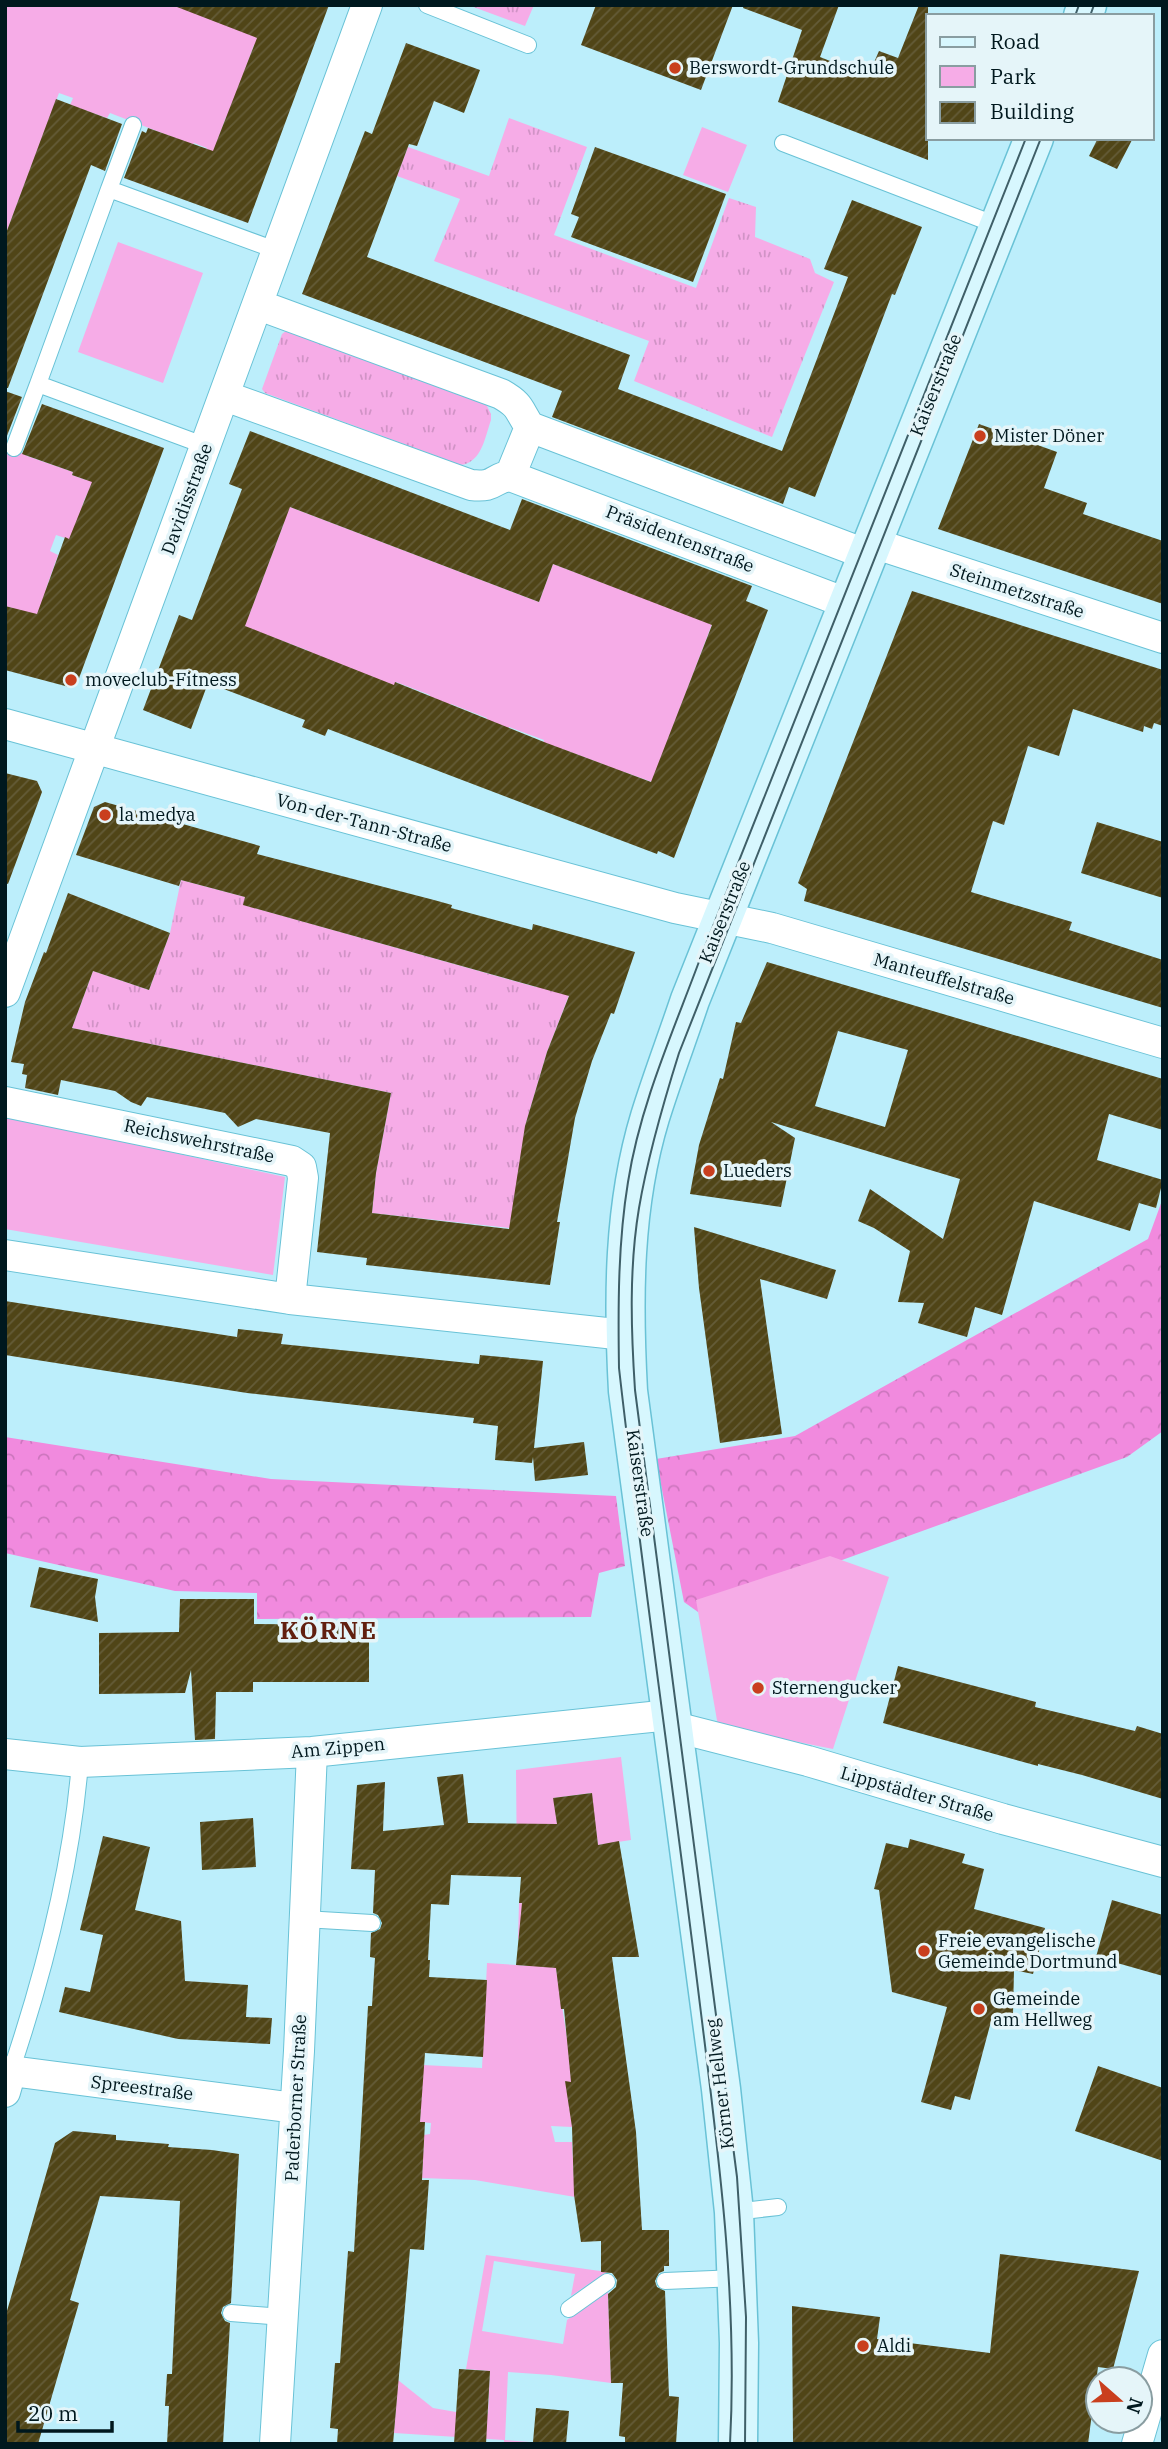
<svg xmlns="http://www.w3.org/2000/svg" width="1168" height="2449" viewBox="0 0 1168 2449" font-family="'IBM Plex Serif',serif">
  <defs>
    <pattern id="grass-tufts" width="24" height="20" patternUnits="userSpaceOnUse" patternTransform="scale(1.75)"><rect width="24" height="20" fill="#f6ace7"/><path d="M3 7l-1-3M5 7V3M7 7l1-3M15 17l-1-3M17 17v-4M19 17l1-3" fill="none" stroke="#d193c6"/></pattern>
    <pattern id="forest-crowns" width="20" height="18" patternUnits="userSpaceOnUse" patternTransform="scale(1.75)"><rect width="20" height="18" fill="#f18ade"/><path d="M2 6a3 3 0 1 1 6 0M12 15a3 3 0 1 1 6 0" fill="none" stroke="#cd76be"/></pattern>
    <pattern id="building-hatch" width="6" height="6" patternUnits="userSpaceOnUse" patternTransform="scale(1.75)"><rect width="6" height="6" fill="#504517"/><path d="M-1 1l2-2M0 6l6-6M5 7l2-2" fill="none" stroke="#645c38"/></pattern>
  </defs>
  <rect width="100%" height="100%" fill="#bceefb"/>
  <path fill="url(#grass-tufts)" d="M 468,5 L 534,5 L 525,26 Z
    M 509,118 L 587,147 L 554,235 L 696,288 L 729,198 L 756,207 L 755,237 L 810,259 L 815,273 L 834,282 L 772,437 L 634,381 L 649,341 L 434,261 L 460,199 L 397,176 L 408,147 L 489,176 Z
    M 286,331 L 486,404 L 491,414 L 491,420 C 485,437 482,462 461,465 L 265,393 L 262,389 L 282,334 Z
    M 181,880 L 245,897 L 244,905 L 536,987 L 573,985 L 547,1052 L 526,1123 L 511,1228 L 372,1213 L 376,1173 L 391,1093 L 72,1028 L 93,971 L 149,990 L 170,933 Z"/>
  <path fill="url(#forest-crowns)" d="M 1163,1198 L 1163,1431 L 1127,1457 L 698,1612 L 684,1602 L 656,1459 L 795,1436 L 1148,1239 Z
    M 5,1437 L 271,1479 L 616,1496 L 625,1566 L 599,1573 L 591,1617 L 257,1619 L 257,1593 L 175,1591 L 5,1553 Z"/>
  <path fill="#f6ace7" d="M 5,5 L 188,5 C 215,22 233,30 264,35 L 260,47 L 254,45 L 228,117 L 226,117 L 215,148 L 221,151 L 205,154 L 207,148 L 194,143 L 193,145 L 110,113 L 107,118 L 70,105 L 73,98 L 59,93 L 5,236 Z
    M 702,127 L 747,145 L 728,192 L 683,175 Z
    M 118,242 L 203,273 L 163,383 L 78,352 Z
    M 5,444 L 27,456 L 73,472 L 72,475 L 86,480 L 100,478 C 81,494 79,518 77,542 L 56,535 L 50,551 L 58,555 L 46,589 L 51,592 L 47,619 L 5,606 Z
    M 269,499 L 539,602 L 553,564 L 712,624 L 652,782 L 624,772 L 619,782 L 605,765 L 565,750 L 540,752 L 544,740 L 509,727 L 504,738 L 482,730 L 487,718 L 451,704 L 446,716 L 426,708 L 430,695 L 396,682 L 390,695 C 359,668 347,662 305,663 L 309,651 L 232,622 L 249,615 L 284,523 Z
    M 5,1116 L 285,1177 L 273,1275 L 5,1229 Z
    M 830,1556 L 889,1577 L 833,1749 L 718,1726 L 696,1600 Z
    M 621,1757 L 631,1840 L 598,1845 L 591,1793 L 554,1798 L 560,1849 L 570,1879 L 517,1877 L 516,1770 Z
    M 519,1903 L 531,1904 L 556,1968 L 567,2038 L 570,2039 L 572,2127 L 551,2126 L 555,2142 L 572,2142 L 575,2197 L 475,2180 L 422,2178 L 424,2135 L 430,2134 L 431,2123 L 420,2122 L 423,2065 L 482,2068 L 487,1963 L 531,1966 L 532,1940 L 518,1939 Z
    M 486,2255 L 607,2272 L 571,2296 L 575,2274 L 494,2261 L 482,2331 L 563,2344 L 567,2320 L 608,2290 L 611,2383 L 551,2375 L 508,2372 L 505,2440 L 554,2444 L 504,2444 L 504,2440 L 394,2433 L 398,2380 L 433,2408 L 456,2412 L 488,2414 L 490,2371 L 466,2369 Z"/>
  <path fill="url(#building-hatch)" fill-rule="evenodd" d="M 177,5 L 329,5 L 248,223 L 124,178 L 142,131 L 146,133 L 148,128 L 213,151 L 257,38 L 177,7 Z
    M 596,5 L 733,5 L 701,90 L 581,45 Z
    M 744,5 L 839,5 L 820,57 L 868,76 L 879,51 L 898,58 L 919,5 L 928,5 L 928,160 L 778,102 L 802,30 L 743,8 Z
    M 406,43 L 480,70 L 464,113 L 434,101 L 417,146 L 409,144 L 367,257 L 630,355 L 618,389 L 782,451 L 848,277 L 824,269 L 852,200 L 922,227 L 895,295 L 892,294 L 815,497 L 789,487 L 783,504 L 552,417 L 562,391 L 302,294 L 365,131 L 372,134 Z
    M 56,99 L 122,124 L 105,171 L 91,165 L 8,388 L 5,388 L 5,236 Z
    M 1098,138 L 1133,138 L 1117,169 L 1089,156 Z
    M 595,147 L 726,194 L 693,282 L 571,237 L 579,217 L 571,214 Z
    M 5,391 L 22,397 L 5,441 Z
    M 42,404 L 164,448 L 78,681 L 69,687 L 5,670 L 5,606 L 37,614 L 65,537 L 69,539 L 92,482 L 72,475 L 73,472 L 22,454 Z
    M 979,424 L 1057,452 L 1044,488 L 1087,503 L 1083,514 L 1163,541 L 1163,604 L 938,529 Z
    M 250,431 L 510,530 L 522,499 L 752,586 L 746,601 L 768,610 L 674,858 L 658,851 L 657,854 L 328,729 L 325,736 L 302,727 L 305,720 L 208,683 L 191,729 L 143,710 L 179,615 L 192,620 L 242,489 L 229,484 ZM 290,507 L 539,602 L 553,564 L 712,625 L 651,782 L 544,742 L 395,682 L 394,685 L 245,626 Z
    M 912,591 L 1163,670 L 1163,726 L 1154,723 L 1152,729 L 1144,726 L 1143,732 L 1073,709 L 1059,756 L 1028,746 L 1004,825 L 993,821 L 971,892 L 1072,922 L 1069,930 L 1163,960 L 1163,1008 L 804,901 L 807,889 L 798,883 Z
    M 5,773 L 37,781 L 42,792 L 8,884 L 5,883 Z
    M 105,802 L 260,846 L 257,854 L 434,900 L 452,905 L 451,908 L 532,930 L 533,924 L 635,952 L 614,1014 L 611,1013 L 592,1061 L 575,1118 L 557,1222 L 560,1222 L 550,1285 L 366,1265 L 367,1258 L 317,1252 L 330,1133 L 256,1119 L 238,1127 L 225,1113 L 147,1097 L 141,1106 L 131,1102 L 115,1091 L 61,1080 L 58,1095 L 25,1088 L 27,1075 L 22,1074 L 24,1064 L 11,1062 L 25,1002 L 44,952 L 46,953 L 68,893 L 170,933 L 149,990 L 93,971 L 72,1028 L 391,1093 L 376,1173 L 372,1213 L 509,1229 L 525,1126 L 547,1052 L 569,996 L 243,905 L 245,897 L 181,880 L 179,886 L 76,855 L 94,807 Z
    M 1097,822 L 1163,842 L 1163,898 L 1081,873 Z
    M 767,962 L 1163,1079 L 1163,1130 L 1109,1114 L 1097,1160 L 1163,1180 L 1156,1208 L 1139,1203 L 1130,1231 L 1034,1201 L 1002,1315 L 975,1307 L 967,1337 L 918,1323 L 924,1303 L 898,1302 L 910,1251 L 874,1228 L 858,1221 L 870,1189 L 943,1239 L 960,1179 L 771,1122 L 795,1138 L 781,1207 L 690,1194 L 699,1145 L 720,1078 L 723,1079 L 736,1022 L 741,1023 ZM 838,1031 L 908,1050 L 885,1127 L 815,1106 Z
    M 694,1227 L 836,1270 L 827,1299 L 760,1279 L 782,1434 L 720,1443 L 699,1288 Z
    M 5,1301 L 237,1337 L 238,1329 L 283,1334 L 281,1344 L 479,1364 L 480,1355 L 543,1361 L 534,1448 L 584,1442 L 588,1475 L 535,1481 L 533,1457 L 532,1463 L 495,1460 L 498,1426 L 473,1423 L 474,1418 L 247,1393 L 5,1355 Z
    M 39,1567 L 98,1579 L 95,1597 L 98,1622 L 30,1607 Z
    M 180,1599 L 254,1599 L 254,1624 L 369,1625 L 369,1682 L 253,1682 L 253,1692 L 216,1692 L 215,1739 L 195,1740 L 191,1670 L 185,1693 L 99,1694 L 99,1633 L 179,1632 Z
    M 898,1666 L 1036,1702 L 1035,1707 L 1135,1731 L 1137,1726 L 1163,1734 L 1163,1799 L 1082,1775 L 1038,1764 L 1038,1766 L 883,1723 Z
    M 463,1774 L 468,1823 L 557,1824 L 553,1798 L 592,1793 L 598,1845 L 619,1841 L 639,1957 L 612,1957 L 636,2132 L 642,2230 L 669,2230 L 669,2266 L 664,2266 L 664,2271 L 659,2273 L 655,2281 L 657,2287 L 665,2291 L 669,2396 L 679,2397 L 676,2444 L 625,2444 L 625,2437 L 619,2436 L 623,2383 L 611,2383 L 608,2294 L 616,2287 L 617,2280 L 612,2273 L 601,2272 L 601,2241 L 581,2242 L 574,2195 L 572,2127 L 565,2081 L 571,2082 L 564,2009 L 561,2009 L 556,1968 L 516,1965 L 522,1903 L 519,1903 L 521,1877 L 451,1875 L 449,1905 L 431,1904 L 428,1960 L 430,1960 L 429,1977 L 487,1980 L 483,2057 L 425,2053 L 420,2122 L 425,2122 L 422,2180 L 429,2180 L 424,2250 L 410,2249 L 393,2444 L 337,2444 L 338,2429 L 330,2428 L 335,2363 L 340,2363 L 348,2251 L 354,2252 L 368,2006 L 372,2006 L 375,1958 L 370,1957 L 371,1933 L 380,1929 L 382,1923 L 378,1915 L 373,1913 L 375,1870 L 351,1869 L 357,1785 L 385,1782 L 383,1831 L 444,1825 L 437,1777 Z
    M 253,1818 L 256,1867 L 202,1870 L 200,1822 Z
    M 103,1836 L 150,1847 L 135,1910 L 181,1921 L 185,1981 L 248,1985 L 246,2017 L 272,2018 L 270,2044 L 178,2039 L 59,2012 L 65,1987 L 90,1992 L 103,1935 L 80,1930 Z
    M 910,1839 L 965,1854 L 962,1863 L 984,1869 L 974,1909 L 1045,1928 L 1033,1974 L 1014,1970 L 1013,2014 L 993,2014 L 970,2100 L 955,2096 L 951,2110 L 921,2102 L 947,2007 L 892,1992 L 879,1890 L 874,1889 L 886,1843 L 908,1848 Z
    M 1112,1900 L 1163,1915 L 1163,1976 L 1096,1957 Z
    M 1098,2066 L 1163,2088 L 1163,2161 L 1075,2131 Z
    M 73,2131 L 116,2135 L 116,2140 L 169,2144 L 168,2147 L 212,2150 L 239,2154 L 231,2303 L 223,2307 L 221,2313 L 225,2321 L 230,2323 L 223,2444 L 167,2444 L 169,2406 L 165,2406 L 167,2374 L 172,2374 L 180,2201 L 100,2196 L 70,2300 L 79,2303 L 38,2444 L 5,2444 L 5,2318 L 55,2143 Z
    M 1000,2254 L 1139,2271 L 1113,2369 L 1098,2367 L 1088,2444 L 793,2444 L 792,2306 L 880,2317 L 877,2339 L 990,2353 Z
    M 459,2369 L 490,2371 L 486,2444 L 454,2444 Z
    M 536,2408 L 569,2411 L 566,2444 L 533,2442 Z"/>
  <g fill="none" stroke-linecap="round" stroke-linejoin="round">
    <g stroke="#69c2d6" stroke-width="18">
      <path id="service" d="M 427,5 L 528,45
        M 783,143 L 999,226
        M 109,189 L 133,125
        M 206,446 L 38,384 L 109,189 L 278,251
        M 14,448 L 38,384
        M 304,1919 L 372,1923
        M 11,2071 C 44,1973 72,1866 80,1762
        M 734,2212 L 778,2207
        M 665,2281 L 737,2278
        M 569,2309 L 607,2282
        M 231,2313 L 283,2317"/>
    </g>
    <g stroke="#69c2d6" stroke-width="32">
      <path id="minor" d="M 259,305 L 501,394 C 522,406 518,410 530,427 L 868,555
        M 225,396 L 471,485 C 496,488 492,478 510,476 L 849,604
        M 510,476 L 530,427
        M 873,543 L 1163,638
        M 5,724 L 675,908 L 772,928 L 1163,1043
        M 5,992 L 367,5
        M 5,1102 L 292,1161 L 301,1167 L 303,1178 L 290,1299
        M 5,1255 L 290,1299 L 625,1335
        M 671,1726 L 808,1761 L 1003,1819 L 1163,1862
        M 5,1754 L 80,1762 L 312,1752 L 670,1715
        M 5,2092 L 11,2071 L 295,2108
        M 275,2444 L 299,2051 L 312,1752
        M 1137,2444 L 1163,2355"/>
    </g>
    <g stroke="#69c2d6" stroke-width="41">
      <path id="secondary" d="M 1083,16 L 1087,5
        M 738,2444 L 739,2343 L 734,2212 L 721,2089 L 628,1391 C 623,1299 623,1206 650,1117 C 662,1078 677,1039 690,1000 L 1034,138"/>
    </g>
    <use href="#service" stroke="#fff" stroke-width="16"/>
    <use href="#minor" stroke="#fff" stroke-width="30"/>
    <use href="#secondary" stroke="#d7f7fe" stroke-width="38"/>
    <path stroke="#3f5f68" stroke-width="2" d="M 1075,16 L 1079,5
      M 1090,16 L 1094,5
      M 730,2444 C 738,2296 718,2151 700,2005 C 674,1792 643,1580 619,1368 C 618,1306 618,1243 628,1182 C 640,1105 673,1032 700,959 L 1026,138
      M 745,2444 L 746,2317 L 737,2177 L 635,1390 C 631,1330 629,1268 639,1208 C 648,1155 663,1104 679,1053 L 1041,138"/>
  </g>
  <g fill="#c93f1e" stroke="#e5f5f9" stroke-width="2.5">
    <circle cx="675" cy="68" r="7"/>
    <circle cx="980" cy="436" r="7"/>
    <circle cx="71" cy="680" r="7"/>
    <circle cx="105" cy="815" r="7"/>
    <circle cx="709" cy="1171" r="7"/>
    <circle cx="758" cy="1688" r="7"/>
    <circle cx="924" cy="1951" r="7"/>
    <circle cx="979" cy="2009" r="7"/>
    <circle cx="863" cy="2346" r="7"/>
  </g>
  <g text-anchor="middle" stroke-width="7" stroke-linejoin="round" paint-order="stroke">
    <g font-size="18" fill="#00181e" stroke="#e5f5f9" text-anchor="start">
      <text x="689" y="74">Berswordt-Grundschule</text>
      <text x="994" y="442">Mister Döner</text>
      <text x="85" y="686">moveclub-Fitness</text>
      <text x="119" y="821">la medya</text>
      <text x="723" y="1177">Lueders</text>
      <text x="772" y="1694">Sternengucker</text>
      <text x="938" y="1947">Freie evangelische<tspan x="938" dy="21">Gemeinde Dortmund</tspan></text>
      <text x="993" y="2005">Gemeinde<tspan x="993" dy="21">am Hellweg</tspan></text>
      <text x="877" y="2352">Aldi</text>
    </g>
    <g font-size="18" fill="#00181e" stroke="#e5f5f9">
      <text transform="translate(936 385) rotate(-68)" y="6">Kaiserstraße</text>
      <text transform="translate(187 499) rotate(-70)" y="6">Davidisstraße</text>
      <text transform="translate(680 539) rotate(21)" y="6">Präsidentenstraße</text>
      <text transform="translate(1017 591) rotate(18)" y="6">Steinmetzstraße</text>
      <text transform="translate(364 823) rotate(15)" y="6">Von-der-Tann-Straße</text>
      <text transform="translate(725 912) rotate(-68)" y="6">Kaiserstraße</text>
      <text transform="translate(944 979) rotate(16)" y="6">Manteuffelstraße</text>
      <text transform="translate(199 1141) rotate(12)" y="6">Reichswehrstraße</text>
      <text transform="translate(640 1483) rotate(82)" y="6">Kaiserstraße</text>
      <text transform="translate(338 1748) rotate(-5)" y="6">Am Zippen</text>
      <text transform="translate(917 1794) rotate(16)" y="6">Lippstädter Straße</text>
      <text transform="translate(720 2084) rotate(-97)" y="6">Körner Hellweg</text>
      <text transform="translate(142 2088) rotate(7)" y="6">Spreestraße</text>
      <text transform="translate(296 2098) rotate(-87)" y="6">Paderborner Straße</text>
    </g>
    <g font-size="24" font-weight="bold" letter-spacing="2" fill="#611f0f" stroke="#e5f5f9">
      <text x="329" y="1639">KÖRNE</text>
    </g>
  </g>
  <rect width="1168" height="2449" fill="none" stroke="#00181e" stroke-width="14"/>
  <rect x="926" y="14" width="228" height="126" fill="#e5f5f9" stroke="#899da1" stroke-width="2"/>
  <rect x="940" y="37" width="35" height="10" fill="#d7f7fe" stroke="#899da1" stroke-width="2"/>
  <text x="990" y="49" font-size="21" fill="#00181e">Road</text>
  <rect x="940" y="66" width="35" height="21" fill="#f6ace7" stroke="#899da1" stroke-width="2"/>
  <text x="990" y="84" font-size="21" fill="#00181e">Park</text>
  <rect x="940" y="102" width="35" height="21" fill="url(#building-hatch)" stroke="#899da1" stroke-width="2"/>
  <text x="990" y="119" font-size="21" fill="#00181e">Building</text>
  <g transform="translate(1119 2400) rotate(110)"><circle r="33" fill="#e5f5f9" stroke="#899da1" stroke-width="2"/>
  <path d="M0-5L12 26L0 18L-12 26Z" fill="#c93f1e"/>
  <text y="-10" font-size="19" font-weight="bold" text-anchor="middle" fill="#00181e">N</text>
  </g>
  <path d="M18 2421v10h94v-10" fill="none" stroke="#00181e" stroke-width="3.5"/>
  <text x="28" y="2421" font-size="21" fill="#00181e" stroke="#e5f5f9" stroke-width="5" paint-order="stroke">20 m</text>
</svg>
